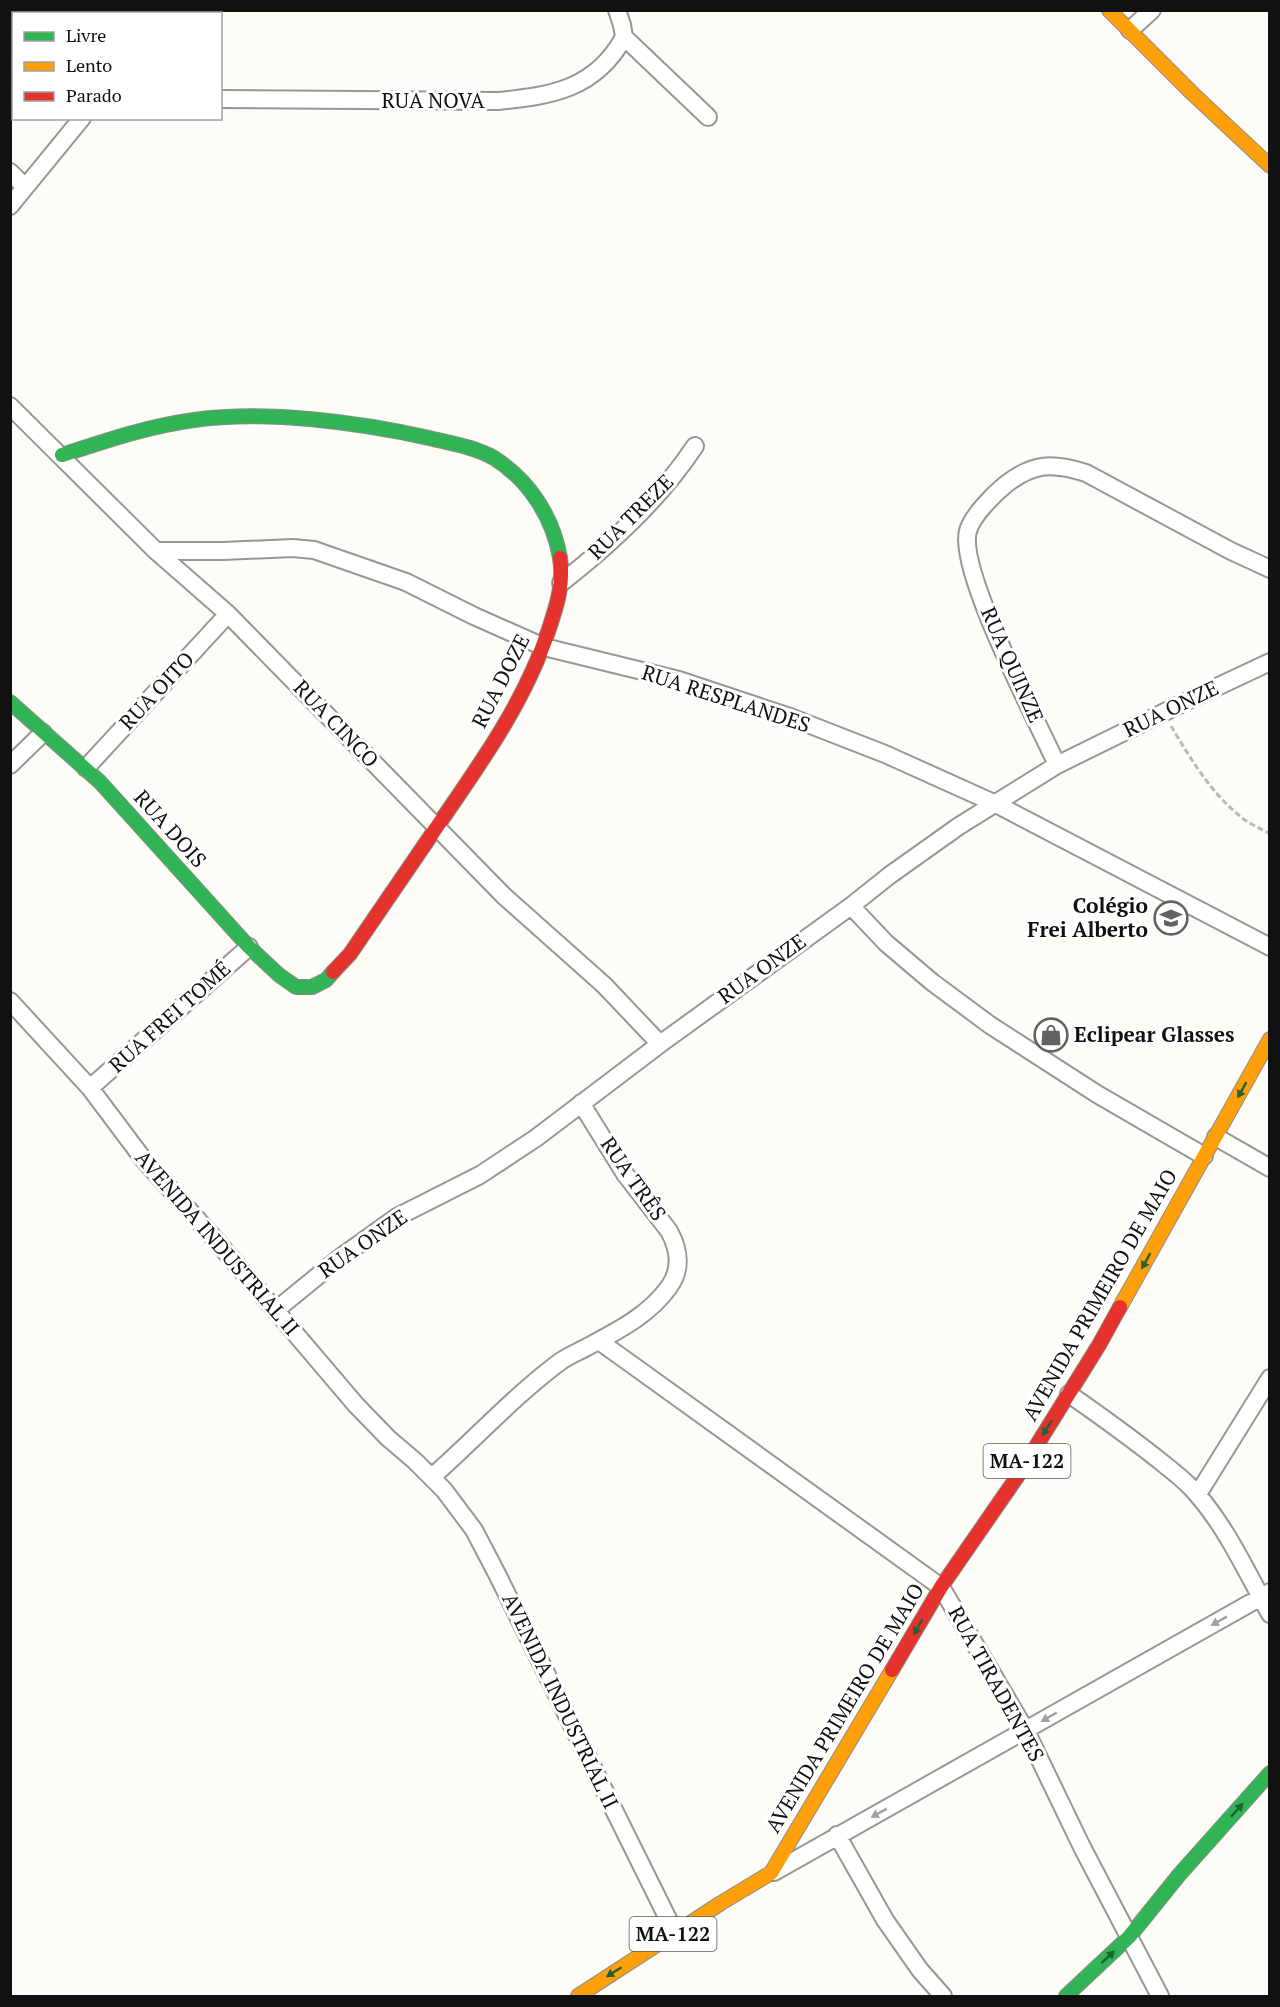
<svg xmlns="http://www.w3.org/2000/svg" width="1280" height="2007" viewBox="0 0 1280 2007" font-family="'PT Serif',serif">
  <rect width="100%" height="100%" fill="#fdfcf7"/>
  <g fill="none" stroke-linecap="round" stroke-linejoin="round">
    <g stroke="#979795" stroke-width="20">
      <path id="street" d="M 617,10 L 622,25 L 624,37
        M 166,14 L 168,10
        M 1130,30 L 1152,10
        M 624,37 L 708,117
        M 220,99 L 498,101 C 551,96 596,89 624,37
        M 10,172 L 25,187
        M 10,206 L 82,118
        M 10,406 L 156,551 L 228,614 L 504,896 L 604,985 L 660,1044
        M 156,551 L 223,551 L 293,548 L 314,550 L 406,582 L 474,616 L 544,647 L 679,680 L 790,717 L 885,754 L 996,804 L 1270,947
        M 561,583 C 611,544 660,499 695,446
        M 10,765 L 43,733
        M 1057,765 C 1038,722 957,571 968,531 C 972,516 993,495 1005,485 C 1033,463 1052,462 1086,473 L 1231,551 L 1270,569
        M 86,768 L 228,614
        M 851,906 L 886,943 L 932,982 L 990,1025 L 1097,1094 L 1204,1156
        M 10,1001 L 90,1088 L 144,1160 L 214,1238 L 356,1405 L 388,1438 L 415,1461 L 444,1490 L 474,1530 L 497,1574 L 675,1933
        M 90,1088 L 249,947
        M 1216,1137 L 1270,1168
        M 276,1310 L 341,1257 L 397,1217 L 480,1175 L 536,1138 L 660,1044 L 851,906 L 890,875 L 959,826 L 1057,765 L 1189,700 L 1270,662
        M 599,1341 L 941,1587 L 1026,1731 L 1082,1847 L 1160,1996
        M 1069,1394 C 1102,1417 1134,1440 1165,1465 C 1176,1474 1187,1482 1196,1493 C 1227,1528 1247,1573 1270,1614
        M 432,1477 C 475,1439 515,1395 561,1361 C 570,1355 580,1351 589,1346 C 619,1330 649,1315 669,1287 C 682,1269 679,1249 669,1231 L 625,1174 L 581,1103
        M 1198,1494 L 1270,1378
        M 837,1835 L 885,1920 L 920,1970 L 943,1996
        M 774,1872 L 1270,1592"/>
    </g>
    <g stroke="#8e8d8b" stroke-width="16">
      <path id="fast" d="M 62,455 C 105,441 149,426 194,420 C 266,410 358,422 429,438 C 450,443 475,447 494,458 C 529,480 553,517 560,558
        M 10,702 L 100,782 L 249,947 L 279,975 L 296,987 L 312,987 L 326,980 L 333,972
        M 1066,1996 L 1129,1937 L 1179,1875 L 1270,1773"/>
    </g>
    <g stroke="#8e8d8b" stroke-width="16">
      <path id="slow" d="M 1109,10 L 1193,94 L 1270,166
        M 1120,1307 L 1270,1039
        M 578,1996 L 721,1903 L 771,1873 L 892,1670"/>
    </g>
    <g stroke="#8e8d8b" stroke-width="16">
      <path id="jam" d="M 333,972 L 350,954 C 377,914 405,874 432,834 C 477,768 524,705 549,629 C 557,605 564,583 560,558
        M 892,1670 L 941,1587 L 1017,1477 L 1099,1345 L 1120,1307"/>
    </g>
    <path stroke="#b9b9b8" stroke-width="3" stroke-dasharray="6 3" stroke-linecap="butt" d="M 1171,726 C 1190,758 1211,793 1241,817 C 1249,824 1260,828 1270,834"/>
    <use href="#street" stroke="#fffffe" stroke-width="16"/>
    <use href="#fast" stroke="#30b455" stroke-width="14"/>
    <use href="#slow" stroke="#ff9f0a" stroke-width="14"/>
    <use href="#jam" stroke="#e5322d" stroke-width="14"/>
  </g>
  <defs><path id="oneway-solid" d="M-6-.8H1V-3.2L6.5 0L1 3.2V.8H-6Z" transform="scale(1.5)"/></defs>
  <g fill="#206233">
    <use href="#oneway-solid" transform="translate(1242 1090) rotate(119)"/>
    <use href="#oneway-solid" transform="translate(1146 1261) rotate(119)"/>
    <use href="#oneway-solid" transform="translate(1047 1428) rotate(122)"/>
    <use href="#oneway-solid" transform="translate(918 1627) rotate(120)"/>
    <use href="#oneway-solid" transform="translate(1237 1810) rotate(-48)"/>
    <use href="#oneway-solid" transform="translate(1108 1957) rotate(-43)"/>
    <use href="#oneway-solid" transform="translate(614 1972) rotate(148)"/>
  </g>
  <g fill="#a0a09f">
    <use href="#oneway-solid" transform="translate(1219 1621) rotate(151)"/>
    <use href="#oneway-solid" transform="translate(1049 1717) rotate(150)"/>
    <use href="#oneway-solid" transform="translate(879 1813) rotate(151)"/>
  </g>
  <defs>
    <g id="school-ring" transform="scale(1.725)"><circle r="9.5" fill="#fff" stroke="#646362" stroke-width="1.5"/><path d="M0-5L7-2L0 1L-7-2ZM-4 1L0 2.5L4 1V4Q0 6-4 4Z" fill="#646362"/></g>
    <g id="shop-ring" transform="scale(1.725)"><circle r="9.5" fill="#fff" stroke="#646362" stroke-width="1.5"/><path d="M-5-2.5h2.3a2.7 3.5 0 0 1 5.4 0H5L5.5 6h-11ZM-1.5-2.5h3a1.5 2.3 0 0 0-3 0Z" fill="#646362"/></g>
  </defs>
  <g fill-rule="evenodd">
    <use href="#school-ring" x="1171" y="918"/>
    <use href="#shop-ring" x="1051" y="1035"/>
  </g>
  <g text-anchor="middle" stroke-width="6" stroke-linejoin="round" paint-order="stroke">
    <g fill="#fff" stroke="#585858" stroke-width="1.5">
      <rect x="983.5" y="1444" width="87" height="34" rx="4.5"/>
      <rect x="629.5" y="1917" width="87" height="34" rx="4.5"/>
    </g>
    <g font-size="20" font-weight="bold" fill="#111">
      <text x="1027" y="1468">MA-122</text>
      <text x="673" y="1941">MA-122</text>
    </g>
    <g font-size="21" fill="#111" stroke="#fff">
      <text x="433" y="108">RUA NOVA</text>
      <text transform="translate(631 517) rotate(-45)" y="7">RUA TREZE</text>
      <text transform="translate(1012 665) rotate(66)" y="7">RUA QUINZE</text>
      <text transform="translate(501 681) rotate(-63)" y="7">RUA DOZE</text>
      <text transform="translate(157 691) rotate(-47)" y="7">RUA OITO</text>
      <text transform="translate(726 699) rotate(18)" y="7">RUA RESPLANDES</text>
      <text transform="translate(1171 709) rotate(-26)" y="7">RUA ONZE</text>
      <text transform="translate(336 724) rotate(46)" y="7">RUA CINCO</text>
      <text transform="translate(170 829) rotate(48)" y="7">RUA DOIS</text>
      <text transform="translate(762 969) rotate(-36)" y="7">RUA ONZE</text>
      <text transform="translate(170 1017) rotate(-42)" y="7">RUA FREI TOMÉ</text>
      <text transform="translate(633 1179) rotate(55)" y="7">RUA TRÊS</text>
      <text transform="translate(217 1243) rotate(49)" y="7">AVENIDA INDUSTRIAL II</text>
      <text transform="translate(363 1244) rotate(-35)" y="7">RUA ONZE</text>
      <text transform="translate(1100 1295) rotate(-60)" y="7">AVENIDA PRIMEIRO DE MAIO</text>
      <text transform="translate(996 1684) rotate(61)" y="7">RUA TIRADENTES</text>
      <text transform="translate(560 1701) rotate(64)" y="7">AVENIDA INDUSTRIAL II</text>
      <text transform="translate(845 1708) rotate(-59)" y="7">AVENIDA PRIMEIRO DE MAIO</text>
    </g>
    <g font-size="21" font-weight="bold" fill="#111" stroke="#fff" text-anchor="end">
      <text x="1148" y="913">Colégio<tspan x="1148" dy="24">Frei Alberto</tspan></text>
      <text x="1074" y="1042" text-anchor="start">Eclipear Glasses</text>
    </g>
  </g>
  <rect width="1280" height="2007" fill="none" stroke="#111111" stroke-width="24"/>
  <rect x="12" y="12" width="210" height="108" fill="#ffffff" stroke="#a0a0a0" stroke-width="1.5"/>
  <rect x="24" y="32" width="30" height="9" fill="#30b455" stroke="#a0a0a0" stroke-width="1.5"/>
  <text x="66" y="42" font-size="18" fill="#111111">Livre</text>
  <rect x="24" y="62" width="30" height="9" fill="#ff9f0a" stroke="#a0a0a0" stroke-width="1.5"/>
  <text x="66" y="72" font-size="18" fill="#111111">Lento</text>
  <rect x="24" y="92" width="30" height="9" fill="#e5322d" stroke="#a0a0a0" stroke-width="1.5"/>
  <text x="66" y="102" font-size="18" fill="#111111">Parado</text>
</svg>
